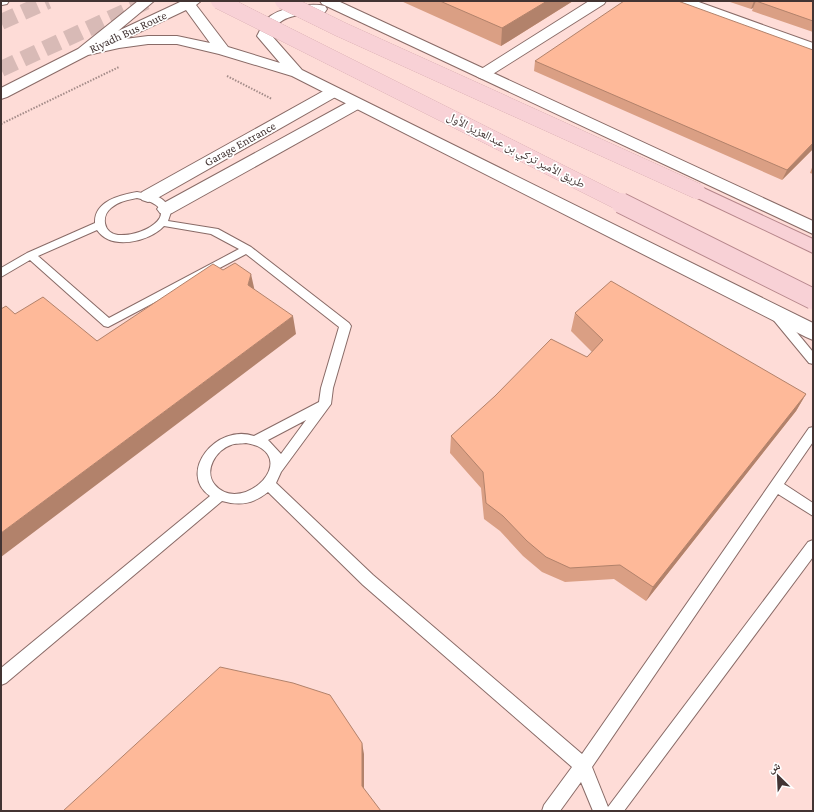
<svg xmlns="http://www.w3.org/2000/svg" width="814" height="812" viewBox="0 0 814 812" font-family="'Crimson Pro','Noto Naskh Arabic',serif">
  <rect width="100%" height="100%" fill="#fedcd7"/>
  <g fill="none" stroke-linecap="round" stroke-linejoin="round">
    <path stroke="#d8bab6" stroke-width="16" stroke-dasharray="16 8" stroke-linecap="butt" d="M 1,22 L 48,1
      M 1,69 L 148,1"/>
    <g stroke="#896b67" stroke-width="2">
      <path id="service" d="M 137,192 C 153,195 165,195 171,212 L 168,221 L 218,229 L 251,247 L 349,323 L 351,326 L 333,388 L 331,404 L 281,472 L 276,483 L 373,575 L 582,754 L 809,428 L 813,427 L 813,442 L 784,484 L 813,503 L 813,516 L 778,494 L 592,767 L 608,807 L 808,542 L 813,540 L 813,557 L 624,811 L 593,811 L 581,782 L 560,811 L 542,811 L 544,805 L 572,767 L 363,585 L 268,492 C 253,504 240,506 222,501 L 6,683 L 1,685 L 1,668 L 210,496 C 177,473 216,423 254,436 L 319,402 L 321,388 L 339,327 L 246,254 L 108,327 L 104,326 L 30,260 L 1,277 L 1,268 L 27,253 L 95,223 C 94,201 120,195 137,192 ZM 137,198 C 187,208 148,237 118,235 C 103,233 101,216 111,208 C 119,201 128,200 137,198 ZM 164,226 L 211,234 L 239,249 L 109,318 L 38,256 L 97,230 C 111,251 149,242 164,226 ZM 306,420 L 281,454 L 268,440 ZM 246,443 C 250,444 257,445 261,448 C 292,468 239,513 215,485 C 203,471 216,450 231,445 C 235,443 241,444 246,443 Z
        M 775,310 L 779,311 L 813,352 L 813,364 L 809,363 L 771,317 L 770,314 L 771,311 Z"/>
    </g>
    <g stroke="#896b67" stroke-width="2">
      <path id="minor" d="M 589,1 L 606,1 L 604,4 L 488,77 L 483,79 L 478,77 L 475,74 L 478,71 Z
        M 676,1 L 696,1 L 813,43 L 813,52 L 678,4 Z
        M 333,87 L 339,89 L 341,92 L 339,95 L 154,200 L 148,202 L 142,200 L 139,196 L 142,192 L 327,89 Z
        M 356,99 L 362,101 L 364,104 L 362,107 L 172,213 L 166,215 L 160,213 L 157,209 L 160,205 L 350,101 Z"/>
    </g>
    <g stroke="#896b67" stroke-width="2">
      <path id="secondary" d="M 1,1 L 9,1 L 7,4 L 2,5 Z
        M 138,1 L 154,1 L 118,31 L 180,2 L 179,1 L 201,1 L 196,5 L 228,47 L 280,63 L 257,36 C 260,31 262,24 267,19 C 277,8 310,2 325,6 L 327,9 L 325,12 C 310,16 290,12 278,24 C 275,27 274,32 272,36 L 302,70 L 813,323 L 813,340 L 806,337 L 292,76 L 219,54 L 177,44 L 148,44 L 119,48 L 88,55 L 7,97 L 1,99 L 1,88 L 78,49 ZM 186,10 L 210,43 L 177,36 L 148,36 L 125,39 ZM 108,39 L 111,41 L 103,43 Z
        M 320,1 L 338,1 L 813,221 L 813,234 L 322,4 Z"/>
    </g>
    <g stroke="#b6868b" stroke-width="2">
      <path id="primary" d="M 697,185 L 813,239 L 813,253 L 691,195 L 688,191 L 691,187 Z"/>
    </g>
    <path stroke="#a38b88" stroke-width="2" stroke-dasharray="1.5 1.5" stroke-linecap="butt" d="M 227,76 L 272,99
      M 1,124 L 119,67"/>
    <use href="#service" fill="#fff" fill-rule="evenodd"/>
    <use href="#minor" fill="#fff" fill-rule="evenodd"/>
    <use href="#secondary" fill="#fff" fill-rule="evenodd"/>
    <use href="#primary" fill="#f8d1d6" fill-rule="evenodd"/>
    <g stroke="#b6868b" stroke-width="16" stroke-linecap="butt">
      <path id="primary-bridge-far1" d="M 219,1 L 623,204
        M 283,1 L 340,29 L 697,191"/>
    </g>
    <g stroke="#b6868b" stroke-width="22" stroke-linecap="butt">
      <path id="primary-bridge" d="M 621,203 L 813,299"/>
    </g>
    <use href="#primary-bridge-far1" stroke="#f8d1d6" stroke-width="16"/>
    <use href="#primary-bridge" stroke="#f8d1d6" stroke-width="20"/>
  </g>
  <path fill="#da9f84" d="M 401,1 L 573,1 L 501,46 Z
    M 727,1 L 813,1 L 813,32 L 752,11 L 753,8 L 751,9 Z
    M 813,50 L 813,149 L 782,180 L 534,71 L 535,61 Z
    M 813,165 L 813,174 L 810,173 Z
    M 575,313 L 806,394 L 796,411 L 646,601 L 614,579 L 565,582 L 542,572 L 523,556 L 500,531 L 484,519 L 481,488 L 450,453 L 451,436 L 587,357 L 592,352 L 571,331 Z"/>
  <path fill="#b2826b" d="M 547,1 L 573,1 L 501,46 L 502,28 Z
    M 754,1 L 756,1 L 753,8 L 751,9 Z
    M 813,143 L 813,149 L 782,180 L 787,170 Z
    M 251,274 L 255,292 L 248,285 Z
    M 293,316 L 296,334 L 1,557 L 1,533 Z
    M 806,394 L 796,411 L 646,601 L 653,587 Z
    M 362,743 L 364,754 L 364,796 L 362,786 Z"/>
  <path fill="#feb999" stroke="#b2826b" d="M 440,1 L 547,1 L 502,28 Z
    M 624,1 L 678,1 L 813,50 L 813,143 L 787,170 L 535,61 Z
    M 756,1 L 813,1 L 813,21 Z
    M 235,263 L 251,274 L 248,285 L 293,316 L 1,533 L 1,309 L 6,306 L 15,314 L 43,297 L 97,341 L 213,264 L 223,270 Z
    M 611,281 L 806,394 L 653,587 L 620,565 L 570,568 L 546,557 L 527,541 L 503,516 L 486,503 L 483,472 L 451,436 L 495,396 L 551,339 L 587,357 L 603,340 L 575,313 Z
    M 220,667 L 293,683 L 330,695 L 362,743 L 362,786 L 381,811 L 63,811 Z"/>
  <g text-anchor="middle" stroke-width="3.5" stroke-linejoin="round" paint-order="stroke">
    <g font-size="12" fill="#423433" stroke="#fff">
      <text transform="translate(128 32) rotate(-25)" y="4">Riyadh Bus Route</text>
      <text transform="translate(240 144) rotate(-29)" y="4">Garage Entrance</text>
      <text transform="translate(516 150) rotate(27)" y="4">طريق الأمير تركي بن عبدالعزيز الأول</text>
    </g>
  </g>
  <rect width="814" height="812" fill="none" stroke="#423433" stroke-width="4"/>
  <g transform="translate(778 776) rotate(336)" stroke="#ffffff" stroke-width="3" paint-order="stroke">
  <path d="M0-3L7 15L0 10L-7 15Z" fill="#423433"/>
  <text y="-6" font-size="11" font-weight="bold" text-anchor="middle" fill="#423433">ش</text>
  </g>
</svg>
